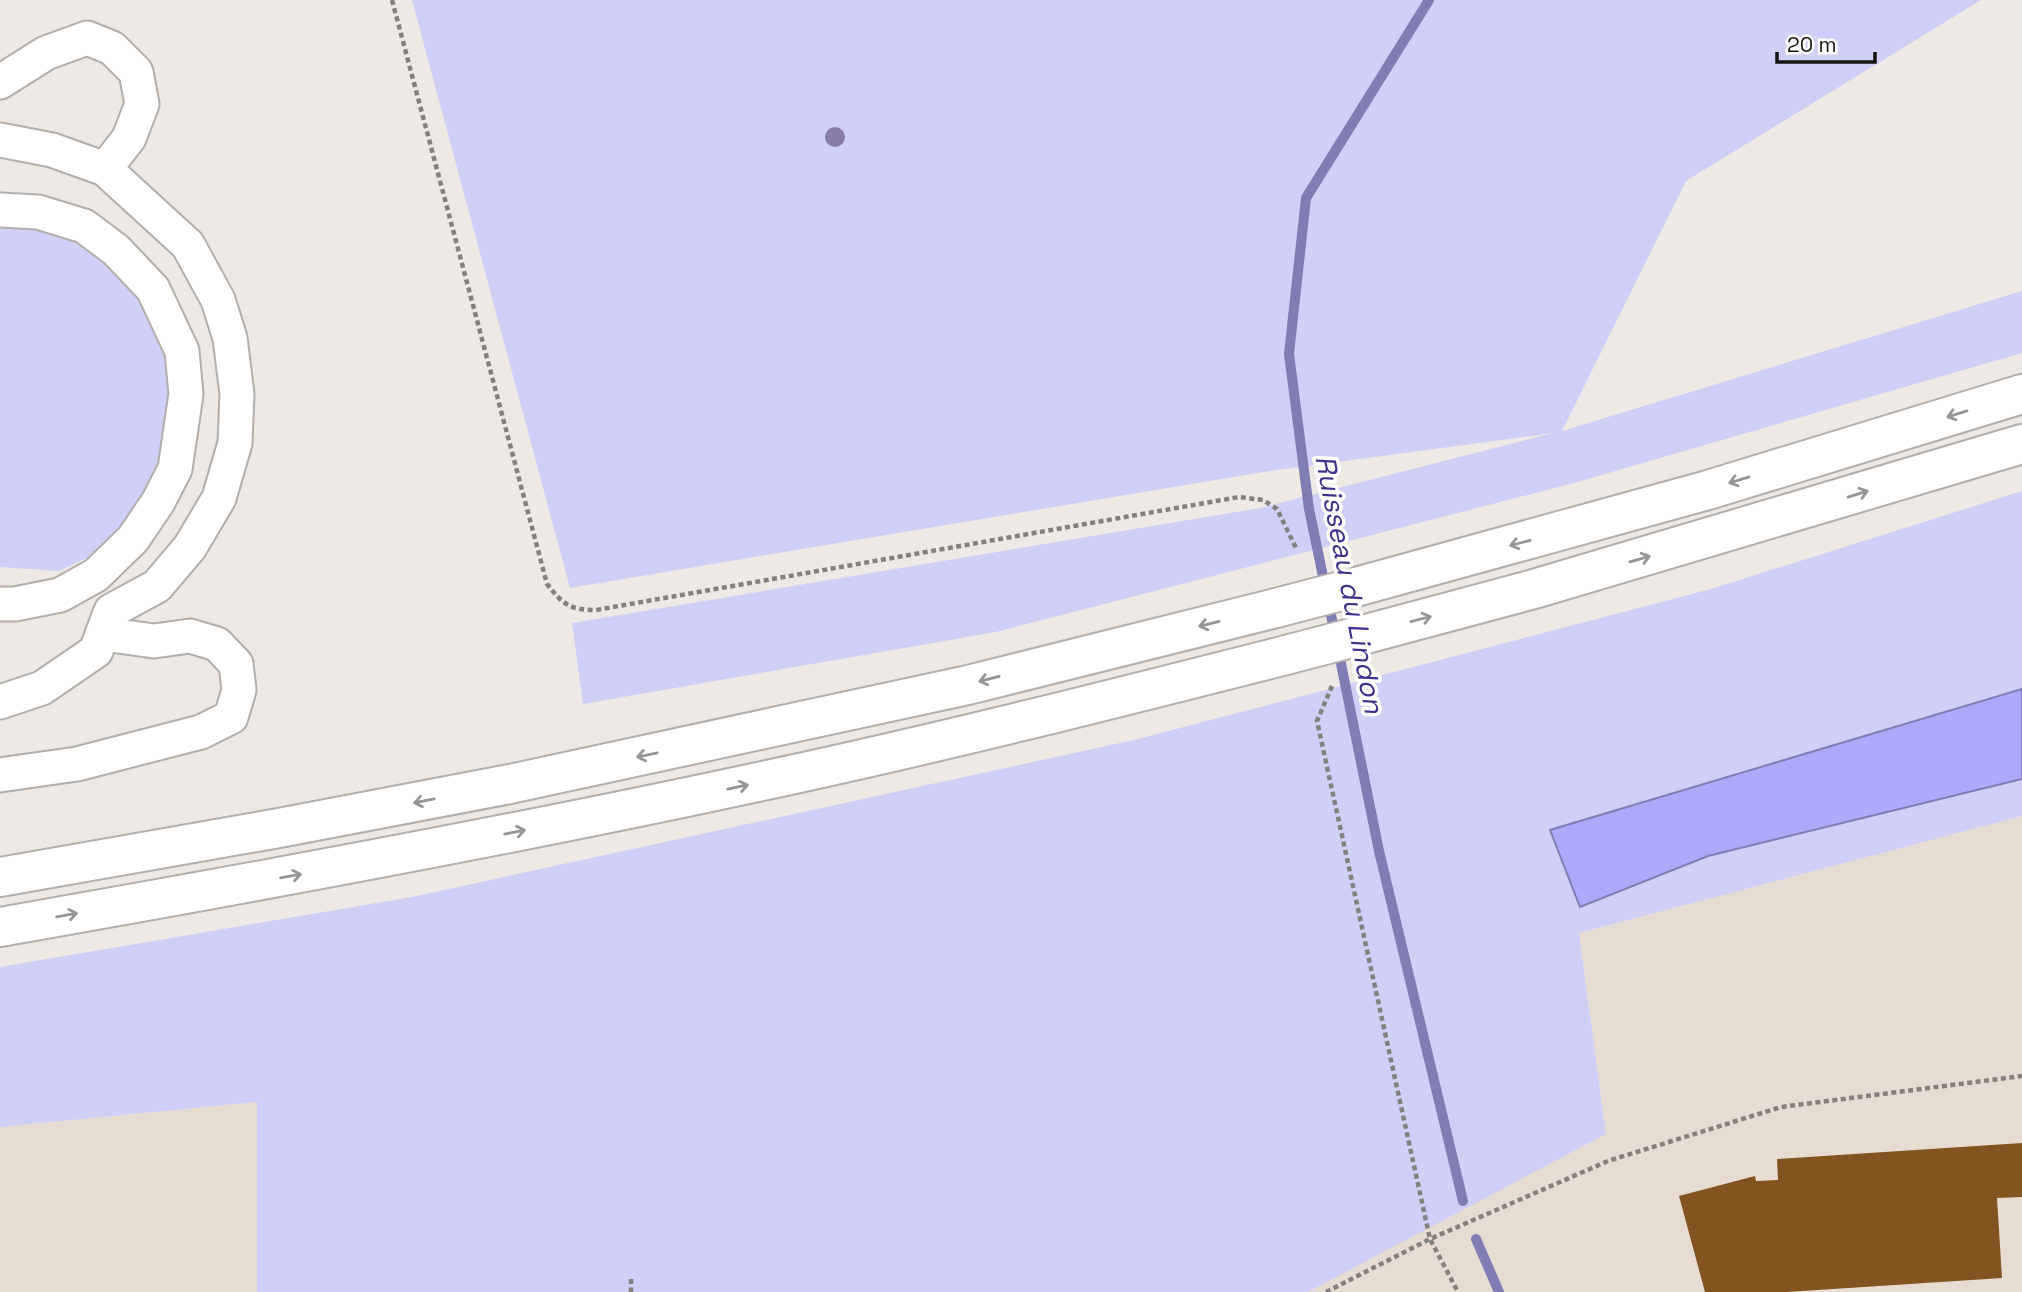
<svg xmlns="http://www.w3.org/2000/svg" width="2022" height="1292" viewBox="0 0 2022 1292" font-family="'Space Grotesk',sans-serif">
  <rect width="100%" height="100%" fill="#eee9e4"/>
  <path fill="#e7dcd2" d="M 2022,816 L 2022,1292 L 1307,1292 L 1606,1134 L 1579,933 Z
    M 257,1102 L 257,1292 L 0,1292 L 0,1127 Z"/>
  <path fill="#cfcff7" d="M 412,0 L 1981,0 L 1686,181 L 1562,431 L 2022,291 L 2022,353 L 1574,483 L 996,632 L 583,704 L 572,623 L 1260,508 L 1553,433 L 1263,472 L 570,588 Z
    M 24,227 L 72,239 L 103,256 L 141,298 L 164,348 L 170,401 L 162,455 L 142,498 L 119,529 L 89,557 L 59,571 L 0,567 L 0,228 Z
    M 2022,491 L 2022,816 L 1579,933 L 1606,1134 L 1308,1292 L 257,1292 L 257,1102 L 0,1127 L 0,967 L 412,897 L 1134,740 L 1711,589 Z"/>
  <path fill="#acaafa" stroke="#7f7db4" stroke-width="2" d="M 2022,689 L 2022,779 L 1708,856 L 1580,907 L 1550,830 Z"/>
  <g fill="none" stroke-linecap="round" stroke-linejoin="round">
    <path stroke="#7f7db4" stroke-width="10" d="M 1325,586 L 1309,509 L 1289,354 L 1306,198 L 1429,0
      M 1328,601 L 1335,634
      M 1338,649 L 1379,851 L 1463,1201
      M 1476,1239 L 1499,1292"/>
  </g>
  <path fill="#835420" d="M 2022,1143 L 2022,1197 L 1997,1198 L 2002,1278 L 1787,1292 L 1705,1292 L 1679,1196 L 1755,1176 L 1756,1181 L 1778,1180 L 1777,1159 Z"/>
  <g fill="none" stroke-linecap="round" stroke-linejoin="round">
    <g stroke="#b3aeaa" stroke-width="37">
      <path id="minor" d="M 0,82 L 46,53 L 87,38 L 112,48 L 136,72 L 142,104 L 129,138 L 105,169
        M 0,140 L 52,150 L 105,169 L 188,245 L 218,300 L 230,338 L 237,394 L 235,443 L 219,498 L 190,547 L 157,586 L 111,611
        M 0,210 L 38,212 L 84,226 L 116,250 L 153,289 L 182,351 L 186,394 L 175,469 L 158,502 L 133,539 L 96,575 L 60,595 L 15,604 L 0,604
        M 0,702 L 42,688 L 96,651 L 110,613
        M 0,775 L 77,764 L 201,732 L 231,717 L 239,690 L 236,664 L 217,644 L 190,636 L 154,641 L 103,634"/>
    </g>
    <g stroke="#b3aeaa" stroke-width="42">
      <path id="highway" d="M 1345,590 L 1708,490 L 2022,394
        M 1355,637 L 1534,589 L 2022,444
        M 0,877 L 279,828 L 510,784 L 968,685 L 1276,608
        M 0,927 C 252,883 503,837 753,783 C 932,745 1109,700 1286,655"/>
    </g>
    <path stroke="#83807d" stroke-width="4.5" stroke-dasharray="5 3.5" stroke-linecap="butt" d="M 392,0 L 547,584 C 563,604 569,610 596,610 L 1239,497 L 1263,500 L 1277,509 L 1297,550
      M 1332,686 L 1317,721 L 1430,1239 L 1458,1292
      M 631,1279 L 631,1292
      M 1326,1292 L 1430,1239 L 1608,1161 L 1781,1107 L 2022,1076"/>
    <use href="#minor" stroke="#fff" stroke-width="33"/>
    <use href="#highway" stroke="#fff" stroke-width="38"/>
    <g stroke="#b3aeaa" stroke-width="42" stroke-linecap="butt">
      <path id="highway-bridge" d="M 1276,608 L 1345,590
        M 1286,655 L 1355,637"/>
    </g>
    <use href="#highway-bridge" stroke="#fff" stroke-width="38"/>
  </g>
  <circle fill="#887cab" cx="835" cy="137" r="10"/>
  <defs><path id="oneway-shaft" d="M-6 0H5M1.5-3L5.5 0L1.5 3" fill="none" stroke-width="1.6" stroke-linecap="round" stroke-linejoin="round" transform="scale(1.75)"/></defs>
  <g stroke="#969594">
    <use href="#oneway-shaft" transform="translate(1957 414) rotate(163)"/>
    <use href="#oneway-shaft" transform="translate(1739 480) rotate(163)"/>
    <use href="#oneway-shaft" transform="translate(1858 494) rotate(-17)"/>
    <use href="#oneway-shaft" transform="translate(1520 543) rotate(165)"/>
    <use href="#oneway-shaft" transform="translate(1640 559) rotate(-16)"/>
    <use href="#oneway-shaft" transform="translate(1421 619) rotate(-15)"/>
    <use href="#oneway-shaft" transform="translate(1209 624) rotate(166)"/>
    <use href="#oneway-shaft" transform="translate(989 679) rotate(166)"/>
    <use href="#oneway-shaft" transform="translate(647 755) rotate(168)"/>
    <use href="#oneway-shaft" transform="translate(738 787) rotate(-12)"/>
    <use href="#oneway-shaft" transform="translate(424 801) rotate(169)"/>
    <use href="#oneway-shaft" transform="translate(515 832) rotate(-11)"/>
    <use href="#oneway-shaft" transform="translate(291 876) rotate(-10)"/>
    <use href="#oneway-shaft" transform="translate(67 915) rotate(-10)"/>
  </g>
  <g text-anchor="middle" stroke-width="7" stroke-linejoin="round" paint-order="stroke">
    <g font-size="28" font-style="italic" fill="#3f308b" stroke="#fff">
      <text transform="translate(1350 584) rotate(79)" y="10">Ruisseau du Lindon</text>
    </g>
  </g>
  <path d="M1777 52v10h98v-10" fill="none" stroke="#151312" stroke-width="3.5"/>
  <text x="1787" y="52" font-size="21" fill="#151312" stroke="#ffffff" stroke-width="5" paint-order="stroke">20 m</text>
</svg>
